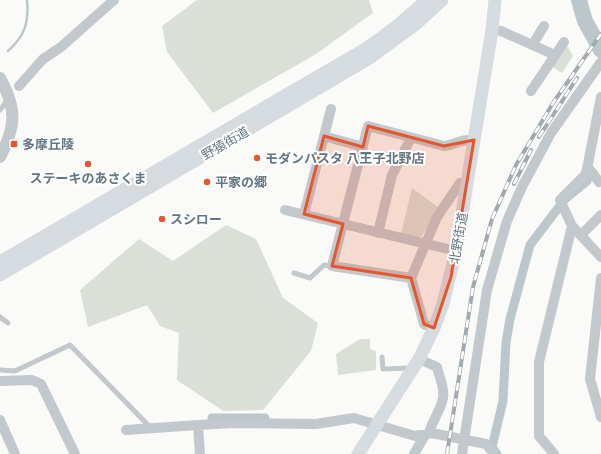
<svg xmlns="http://www.w3.org/2000/svg" width="601" height="454" viewBox="0 0 601 454" font-family="'Noto Sans','Noto Sans JP',sans-serif">
  <rect width="100%" height="100%" fill="#fafaf8"/>
  <path fill="#dadfd7" d="M 197,0 L 369,0 L 373,13 L 316,54 L 213,113 L 167,52 L 162,26 Z
    M 566,44 L 573,56 L 562,73 L 551,66 Z
    M 412,188 L 438,207 C 433,214 424,236 419,239 L 401,234 Z
    M 226,225 L 256,239 L 283,298 L 318,323 L 311,351 L 263,410 L 223,411 L 177,380 L 179,333 L 160,326 L 147,305 L 88,327 L 80,290 L 139,239 L 173,261 Z
    M 360,339 L 370,339 L 370,349 L 376,351 L 376,370 L 338,375 L 336,354 Z"/>
  <g fill="none" stroke-linecap="round" stroke-linejoin="round">
    <path stroke="#bbc7cb" stroke-width="2.5" d="M 8,51 C 25,36 29,22 27,0"/>
    <path stroke="#bbc7cb" stroke-width="9" d="M 212,418 L 265,418
      M 497,454 L 492,447 L 503,401 L 506,342 L 510,319 L 530,245 L 565,199 L 587,181 L 590,169"/>
    <path stroke="#bbc7cb" stroke-width="16" d="M 579,0 L 585,21 L 601,50"/>
    <path stroke="#c3c8cc" stroke-width="5" d="M 0,110 L 8,99
      M 294,273 L 310,278 L 324,265 L 332,266
      M 0,317 L 8,323
      M 382,357 L 383,369 L 412,368
      M 0,370 L 15,371 L 70,345 L 150,427"/>
    <path stroke="#c3c8cc" stroke-width="10" d="M 492,30 L 501,31 L 555,55
      M 533,44 L 544,26
      M 19,86 L 43,59 L 61,47 L 114,0
      M 531,91 L 564,42
      M 601,97 L 586,174 L 560,200 L 572,226 L 601,257
      M 324,136 L 363,147
      M 586,172 L 592,172 L 599,182 L 601,181
      M 285,210 L 456,251
      M 304,214 L 331,109
      M 378,233 L 392,175 L 411,138
      M 581,235 L 601,215
      M 411,278 L 332,266 L 368,126 L 444,146 C 455,145 463,138 474,140
      M 601,278 L 590,379 L 601,417
      M 434,328 L 424,324 L 411,278 L 437,217 L 460,183 L 468,184
      M 419,359 L 437,367 C 439,376 445,389 443,398 C 441,410 432,421 429,433
      M 0,381 L 32,380 L 41,384 L 75,454
      M 0,420 L 15,454
      M 126,430 L 198,425
      M 200,454 L 198,425 L 234,423 L 316,424 L 354,418 L 415,436 L 432,433 L 486,444 L 494,454
      M 414,454 L 425,435
      M 462,454 L 487,290 L 507,221 L 522,187 L 551,133 L 601,62
      M 554,454 L 539,436 L 539,362 L 572,226"/>
    <path stroke="#c3c8cc" stroke-width="12" d="M 0,78 C 17,109 16,126 0,157"/>
    <path stroke="#d6dbdf" stroke-width="13" d="M 0,262 L 367,48 L 396,27 L 427,0
      M 0,275 L 368,59 L 416,24 L 442,0
      M 358,454 L 419,359 L 434,328 L 443,304 L 456,251 L 492,30 L 495,0"/>
    <g stroke="#a2aab0" stroke-width="4">
      <path id="rail" d="M 539,137 L 577,78
        M 514,184 L 531,150
        M 447,454 L 473,287 L 492,219 L 516,165 L 553,103 L 601,34"/>
    </g>
    <use href="#rail" stroke="#fff" stroke-width="2.5" stroke-dasharray="8" stroke-linecap="butt"/>
  </g>
  <path fill="#e4572e" fill-opacity="0.2" stroke="#e4572e" stroke-width="3" stroke-linejoin="round" d="M 368,126 L 444,146 L 474,140 L 451,277 L 434,328 L 424,324 L 411,278 L 332,266 L 343,224 L 304,214 L 324,136 L 363,147 Z"/>
  <g fill="#e4572e" stroke="#fff" stroke-width="1.5">
    <rect x="10" y="140" width="8" height="8" rx="2"/>
    <circle cx="257" cy="158" r="4"/>
    <circle cx="88" cy="164" r="4"/>
    <circle cx="207" cy="182" r="4"/>
    <circle cx="162" cy="219" r="4"/>
  </g>
  <g text-anchor="middle" stroke-width="4" stroke-linejoin="round" paint-order="stroke">
    <g font-size="13" fill="#657683" stroke="#fff">
      <text transform="translate(225 143) rotate(-30)" y="5">野猿街道</text>
      <text transform="translate(458 238) rotate(-80)" y="5">北野街道</text>
    </g>
    <g font-size="13" font-weight="bold" fill="#657683" stroke="#fff" text-anchor="start">
      <text x="22" y="149">多摩丘陵</text>
      <text x="265" y="163">モダンパスタ 八王子北野店</text>
      <text x="88" y="183" text-anchor="middle">ステーキのあさくま</text>
      <text x="215" y="187">平家の郷</text>
      <text x="170" y="224">スシロー</text>
    </g>
  </g>
</svg>
